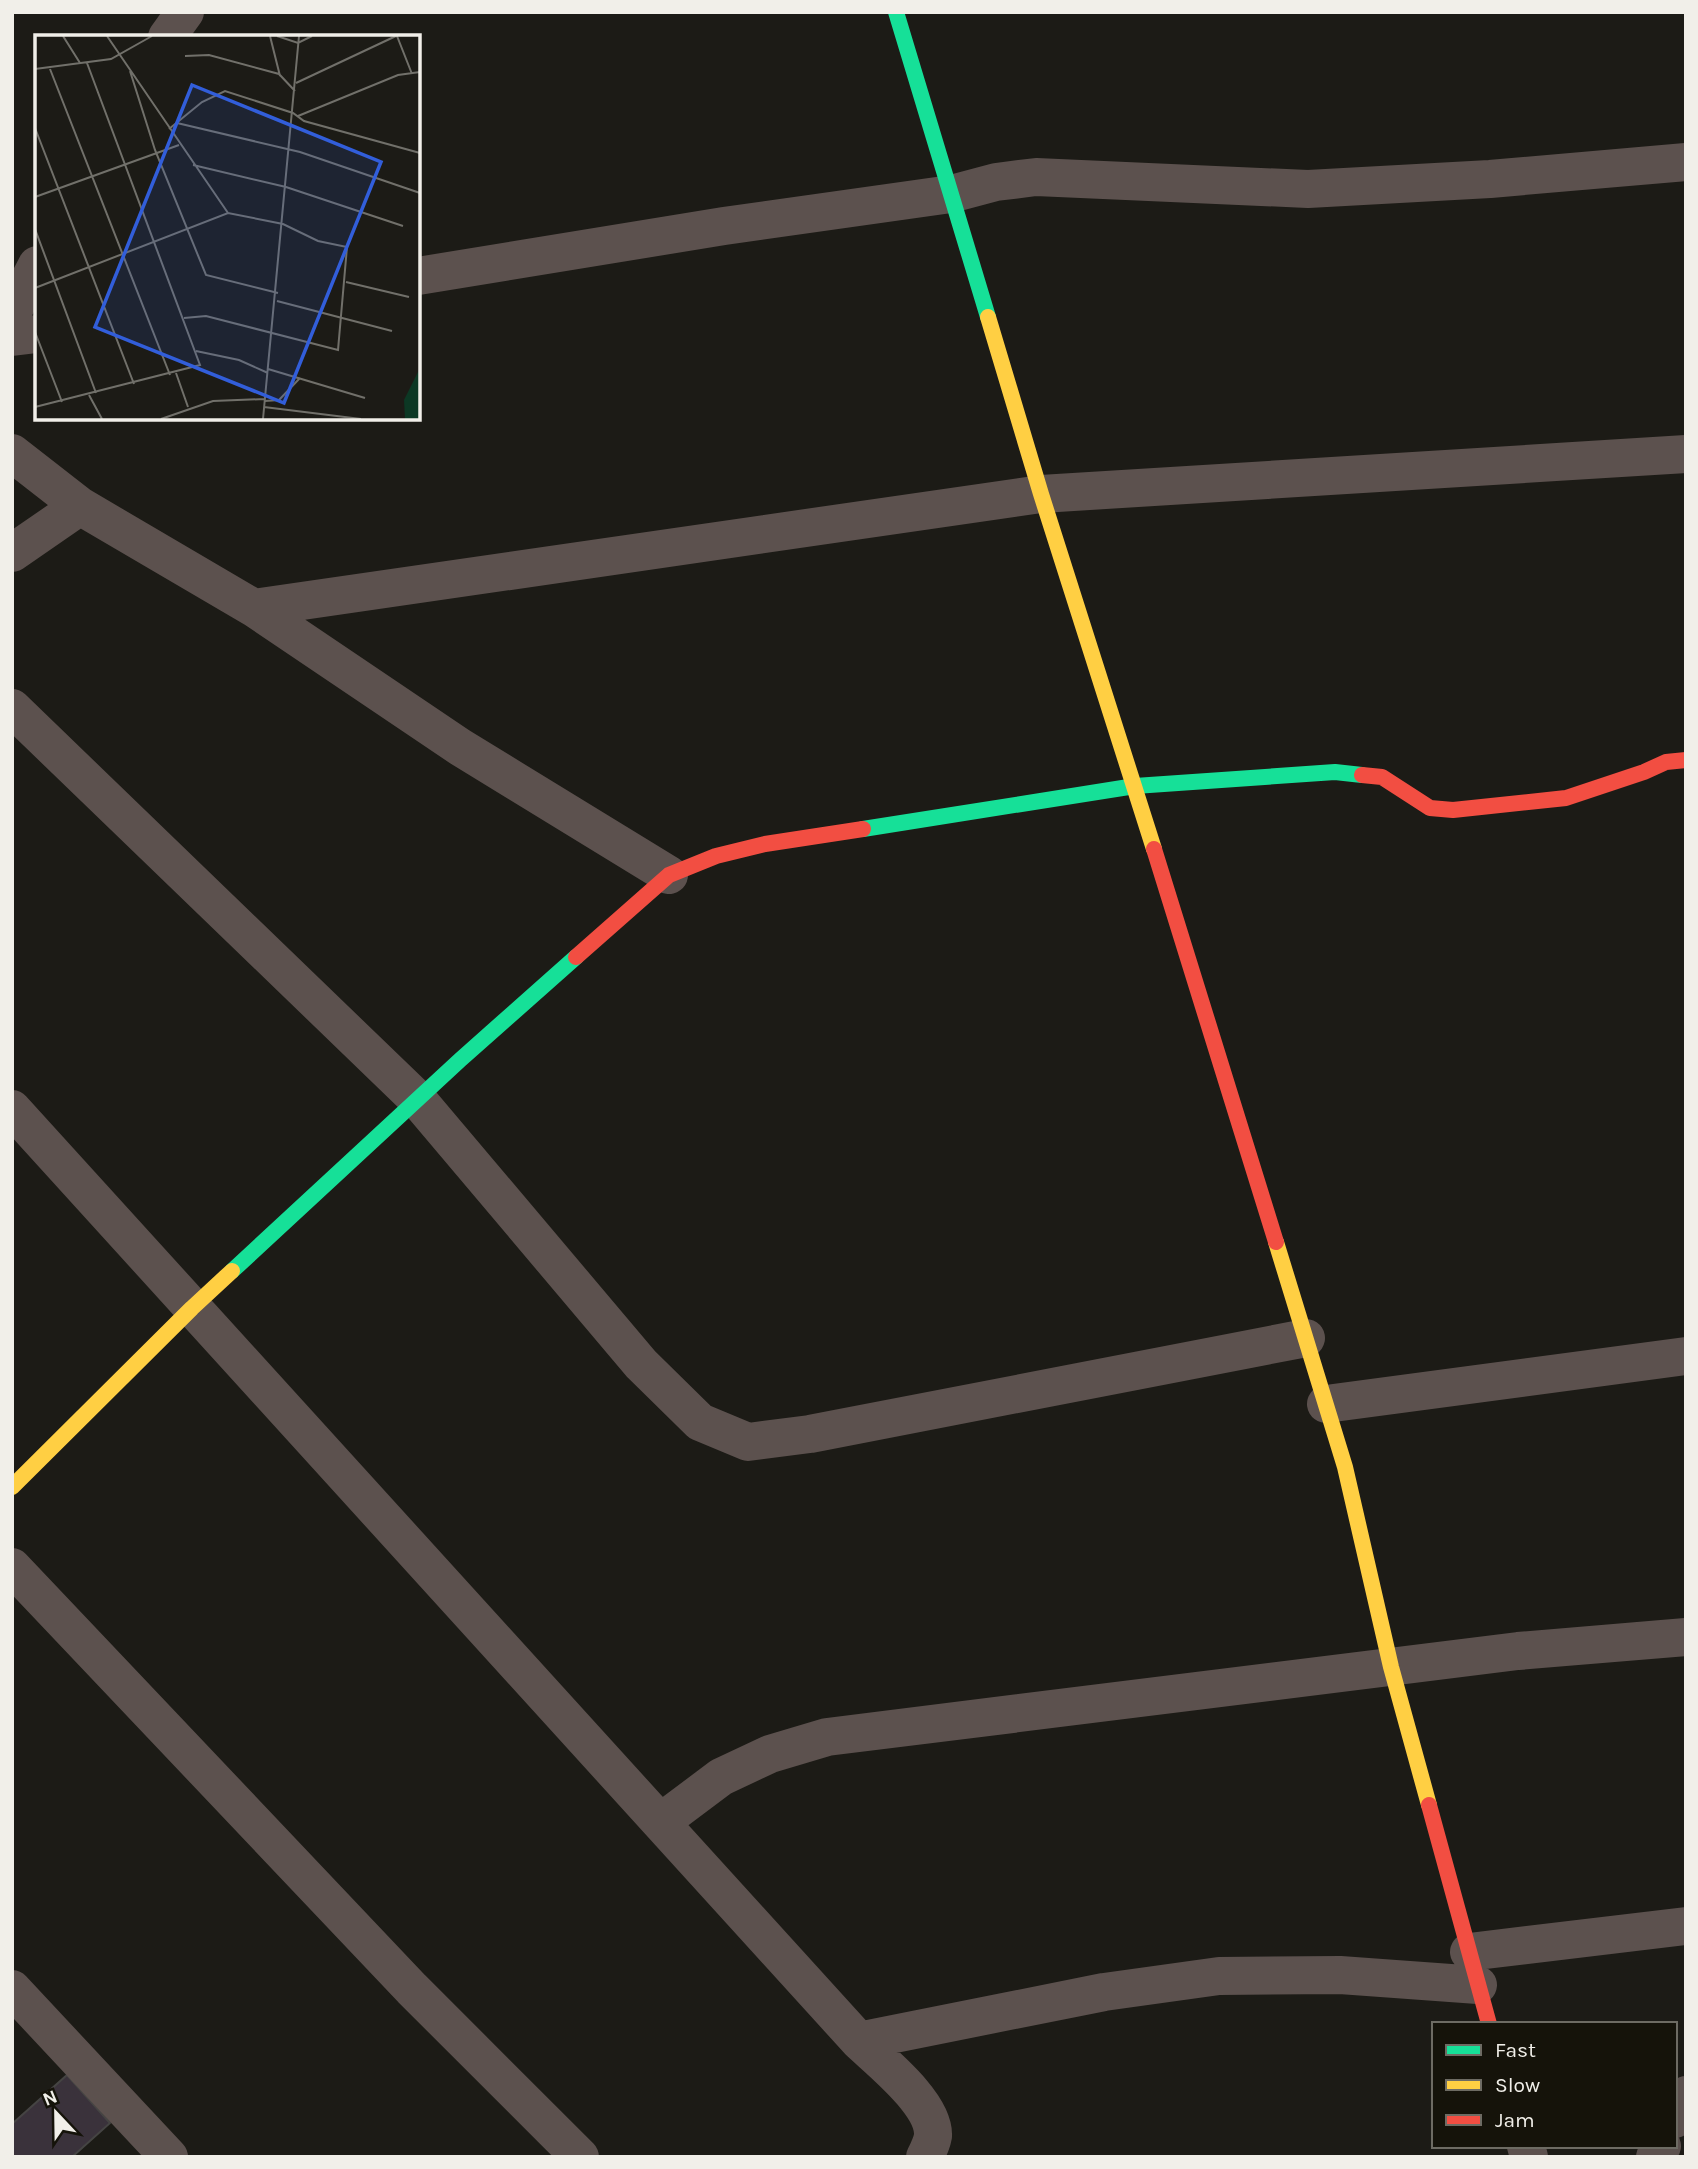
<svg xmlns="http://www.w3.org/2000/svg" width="1698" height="2169" viewBox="0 0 1698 2169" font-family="Karla,sans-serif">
  <rect width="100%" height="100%" fill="#1c1b16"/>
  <path fill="#3a323b" stroke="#454443" stroke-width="2" d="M 67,2075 L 110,2123 L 72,2157 L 12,2157 L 12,2124 Z"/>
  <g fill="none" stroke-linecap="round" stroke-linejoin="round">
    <path stroke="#5c514e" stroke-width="38" d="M 167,37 L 185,12
      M 418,276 L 724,226 L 951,194 L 996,182 L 1036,177 L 1308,189 L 1490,179 L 1686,162
      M 12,313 L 37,265
      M 12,337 L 37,334
      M 12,453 L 80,506 L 254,608 L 460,747 L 669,875
      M 12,553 L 80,506
      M 254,608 L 1041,494 L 1686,454
      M 12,708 L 418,1100 L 641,1364 L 700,1422 L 748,1442 L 810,1434 L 1306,1338
      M 12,1109 L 859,2041 C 880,2061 935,2104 933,2136 C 932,2142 928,2151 925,2157
      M 1326,1404 L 1686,1356
      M 12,1567 L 412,1989 L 580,2157
      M 661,1822 L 721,1777 L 770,1754 L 827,1737 L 1518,1651 L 1686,1637
      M 1469,1952 L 1686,1926
      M 12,1989 L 169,2157
      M 859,2041 L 1104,1992 L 1219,1976 L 1340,1975 L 1478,1985
      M 1675,2119 L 1686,2095
      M 1526,2146 L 1529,2157
      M 1655,2157 L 1662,2146"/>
    <path stroke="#16e098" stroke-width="16" d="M 896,12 L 988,317
      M 863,829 L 1135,786 L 1335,772 L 1362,775
      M 232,1271 L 460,1060 L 576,957"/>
    <path stroke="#ffcf43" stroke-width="16" d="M 988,317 L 1041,494 L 1154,849
      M 1276,1242 L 1345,1467 L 1391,1667 L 1429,1805
      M 12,1487 L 192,1308 L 232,1271"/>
    <path stroke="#f24e42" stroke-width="16" d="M 1362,775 L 1382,777 L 1430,808 L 1453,810 L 1566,798 L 1644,772 L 1666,762 L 1686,760
      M 1154,849 L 1276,1242
      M 576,957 L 669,875 L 716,856 L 765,844 L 863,829
      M 1429,1805 L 1489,2024"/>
  </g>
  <g transform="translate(35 35)">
    <rect width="385" height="385" fill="#1c1b16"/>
    <path d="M 385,333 L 385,384 L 370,384 L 369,365 Z" fill="#0c3824"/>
    <path fill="none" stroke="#71706a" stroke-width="2" d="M 28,1 L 45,28M 72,1 L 193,178M 235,1 L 245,41M 242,1 L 263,8 L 277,1M 362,1 L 377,39M 150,21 L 174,20 L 244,39 L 260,56M 0,34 L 76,24 L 117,1M 15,34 L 135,340M 95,36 L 120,115 L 171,240 L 243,258M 261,48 L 361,1M 263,81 L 363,40 L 385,37M 142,88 L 265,117 L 385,158M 0,93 L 99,349M 134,94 L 167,67 L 190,56 L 258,78 L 269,86 L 385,118M 158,130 L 251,152 L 368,191M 0,162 L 144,110M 0,194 L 61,358M 311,247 L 374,262M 0,253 L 193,178 L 248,189 L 283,206 L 312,212 L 303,315 L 171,281 L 149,283M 242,266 L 357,296M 0,297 L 27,367M 161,316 L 204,325 L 233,338M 233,334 L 330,363M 141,338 L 153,372M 54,360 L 67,384M 230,366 L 244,365 L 265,343M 0,372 L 165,330 L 52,28M 229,372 L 326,384M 126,384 L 178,366 L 230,364M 228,384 L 264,1"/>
    <path fill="#325eda" fill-opacity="0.15" stroke="#325eda" stroke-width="3.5" d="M 157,50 L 346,127 L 249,368 L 60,292 Z"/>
    <rect width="385" height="385" fill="none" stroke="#f1efe9" stroke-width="3.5"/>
  </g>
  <rect width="1698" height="2169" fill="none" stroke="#f1efe9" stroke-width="28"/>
  <rect x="1432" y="2022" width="245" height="126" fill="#15130a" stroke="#6d6b63" stroke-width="2"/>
  <rect x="1446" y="2045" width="35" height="10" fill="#16e098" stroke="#6d6b63" stroke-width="2"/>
  <text x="1495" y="2057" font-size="21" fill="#f1efe9">Fast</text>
  <rect x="1446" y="2080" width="35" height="10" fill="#ffcf43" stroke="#6d6b63" stroke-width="2"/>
  <text x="1495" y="2092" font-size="21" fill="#f1efe9">Slow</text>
  <rect x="1446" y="2115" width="35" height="10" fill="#f24e42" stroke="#6d6b63" stroke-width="2"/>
  <text x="1495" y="2127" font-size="21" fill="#f1efe9">Jam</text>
  <g transform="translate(56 2113) rotate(338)" stroke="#15130a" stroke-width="5" paint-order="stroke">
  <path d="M0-5L12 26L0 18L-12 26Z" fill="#f1efe9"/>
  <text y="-10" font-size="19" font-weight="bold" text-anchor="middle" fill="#f1efe9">N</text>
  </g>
</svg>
